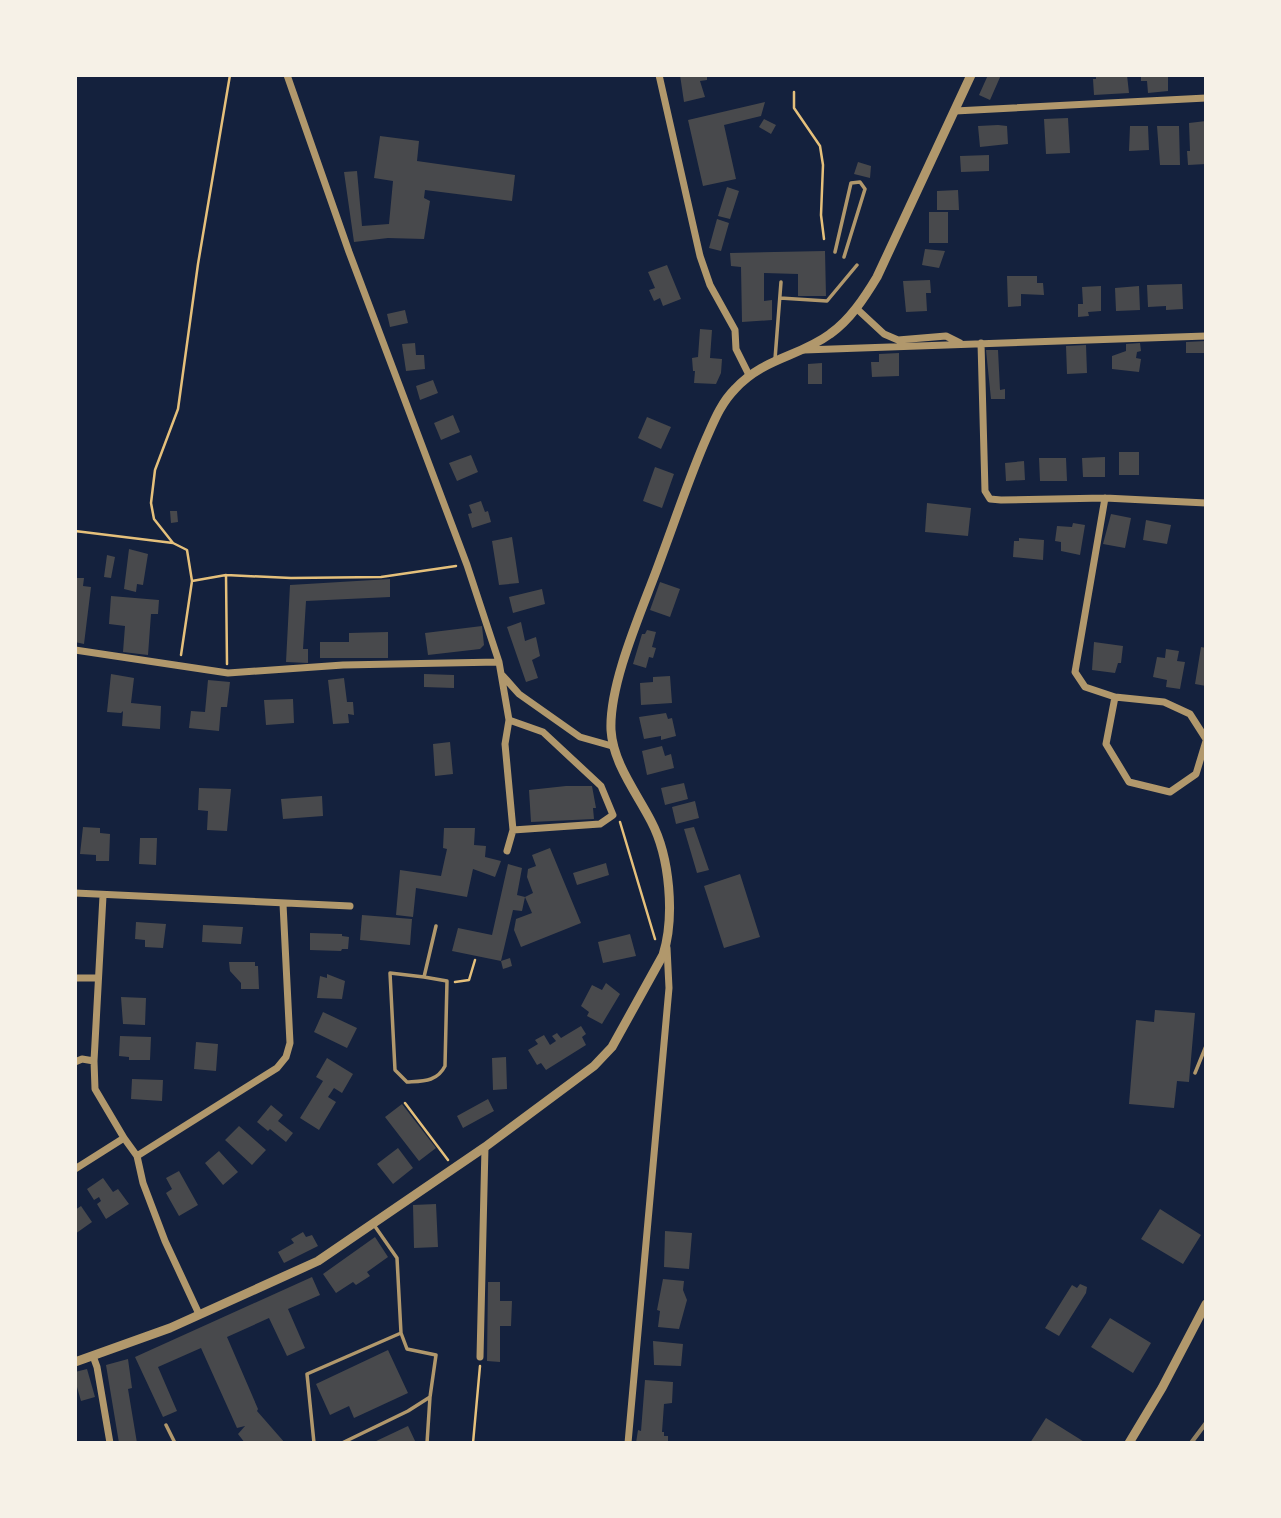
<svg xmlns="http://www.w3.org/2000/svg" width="1281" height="1518" viewBox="0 0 1281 1518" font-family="Bitter,serif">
  <rect width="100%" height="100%" fill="#14213d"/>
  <path fill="#48494c" d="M 680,75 L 707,75 L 707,80 L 700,81 L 705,97 L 684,102 Z
    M 988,75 L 1001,75 L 990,100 L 979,95 Z
    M 1096,75 L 1127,75 L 1129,93 L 1094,95 L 1093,79 L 1096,79 Z
    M 1141,75 L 1168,75 L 1168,91 L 1148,93 L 1147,81 L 1141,81 Z
    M 765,102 L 761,116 L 724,125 L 736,179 L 703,186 L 688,120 Z
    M 1068,118 L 1070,153 L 1046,154 L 1044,119 Z
    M 764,119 L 776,125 L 771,134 L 759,127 Z
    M 1206,121 L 1206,164 L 1188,165 L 1187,151 L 1190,151 L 1189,123 Z
    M 998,125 L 1007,126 L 1008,144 L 980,147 L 978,126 Z
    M 1130,126 L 1148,126 L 1149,150 L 1129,151 Z
    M 1157,126 L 1179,126 L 1180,165 L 1160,165 Z
    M 380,136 L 419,141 L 417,161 L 515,175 L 512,201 L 425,190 L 424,198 L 430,201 L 424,239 L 388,238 L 354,242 L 344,172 L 357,171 L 362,226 L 389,224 L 393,181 L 374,178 Z
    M 989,155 L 989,171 L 961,172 L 960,156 Z
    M 858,162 L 871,166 L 870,178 L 854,174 Z
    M 727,187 L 739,191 L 730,219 L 718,216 Z
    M 958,190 L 959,210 L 937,210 L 937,191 Z
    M 929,212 L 948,212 L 948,243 L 929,243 Z
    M 717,219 L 729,223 L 721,251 L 709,248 Z
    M 925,249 L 945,251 L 939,268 L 922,265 Z
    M 825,251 L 826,296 L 798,296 L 798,274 L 764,273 L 764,301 L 772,300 L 772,320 L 742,322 L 741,267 L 731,266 L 730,253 Z
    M 667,265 L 681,299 L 663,306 L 660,298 L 654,301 L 649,290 L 655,288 L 648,272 Z
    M 1007,276 L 1037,276 L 1037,283 L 1043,283 L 1044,295 L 1021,294 L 1021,306 L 1008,307 Z
    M 930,280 L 931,293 L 926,293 L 927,311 L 906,312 L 903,281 Z
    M 1182,284 L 1183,309 L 1166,310 L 1166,306 L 1148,307 L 1147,285 Z
    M 1101,286 L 1101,311 L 1088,312 L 1089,316 L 1078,317 L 1078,304 L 1083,304 L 1082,287 Z
    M 1139,286 L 1140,310 L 1116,311 L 1115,288 Z
    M 405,310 L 408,323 L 390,327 L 387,314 Z
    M 700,329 L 712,330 L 710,358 L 722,359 L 721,373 L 716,384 L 694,383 L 695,371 L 693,371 L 692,358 L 698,357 Z
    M 1206,341 L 1206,353 L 1186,353 L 1186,342 Z
    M 415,343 L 416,355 L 424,355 L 425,369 L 406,371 L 402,344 Z
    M 1140,343 L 1141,351 L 1137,352 L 1136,358 L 1141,359 L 1139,372 L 1112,369 L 1112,356 L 1126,351 L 1126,344 Z
    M 1086,345 L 1087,373 L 1067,374 L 1066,346 Z
    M 986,350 L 998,350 L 1000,390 L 1005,389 L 1005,399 L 991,399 Z
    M 899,353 L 899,376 L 872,377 L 871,362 L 879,362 L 879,354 Z
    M 822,363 L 822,384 L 808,384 L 808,364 Z
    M 433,380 L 438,393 L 420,400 L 416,386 Z
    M 453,415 L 460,432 L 441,440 L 434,423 Z
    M 647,417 L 671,427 L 661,449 L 638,438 Z
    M 1119,452 L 1139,452 L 1139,475 L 1119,475 Z
    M 471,455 L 478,472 L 457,481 L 449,463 Z
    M 1105,457 L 1105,477 L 1083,477 L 1082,458 Z
    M 1039,458 L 1066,458 L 1067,481 L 1040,481 Z
    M 1024,461 L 1025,480 L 1006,481 L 1005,463 Z
    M 655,467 L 674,474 L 662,508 L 643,501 Z
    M 481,501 L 485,512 L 488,511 L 491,522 L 472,528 L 468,514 L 472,513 L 469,505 Z
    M 927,503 L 971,508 L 968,536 L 925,532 Z
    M 170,511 L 177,511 L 178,522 L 171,523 Z
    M 1111,514 L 1131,518 L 1125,548 L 1103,544 Z
    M 1146,520 L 1171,525 L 1167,544 L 1143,540 Z
    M 1073,523 L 1085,525 L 1080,555 L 1061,551 L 1061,542 L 1055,541 L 1057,526 L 1072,527 Z
    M 512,537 L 519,583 L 499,585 L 492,541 Z
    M 1019,538 L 1044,540 L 1043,560 L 1013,557 L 1014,541 L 1019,541 Z
    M 129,549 L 148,554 L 143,585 L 137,584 L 136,592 L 124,589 Z
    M 107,555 L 115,557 L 111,578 L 104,577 Z
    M 75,578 L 84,578 L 83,586 L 91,587 L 84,644 L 75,642 Z
    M 390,579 L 390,597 L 306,601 L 303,649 L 308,649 L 308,663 L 286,662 L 290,585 Z
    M 660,582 L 680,589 L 670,617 L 650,610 Z
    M 542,589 L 545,604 L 513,613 L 509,597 Z
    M 111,596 L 159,600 L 158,614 L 151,614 L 148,655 L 123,652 L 125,626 L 109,624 Z
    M 521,622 L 525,641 L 536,637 L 540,656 L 532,660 L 538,678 L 526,682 L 507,627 Z
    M 482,626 L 484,645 L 480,649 L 428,655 L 425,633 Z
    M 647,630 L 656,632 L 652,647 L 656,648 L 653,658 L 649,657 L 646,668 L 633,664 L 642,634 L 645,634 Z
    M 388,632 L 388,658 L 320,658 L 320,642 L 349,642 L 349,633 Z
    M 1094,642 L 1123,646 L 1121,663 L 1118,663 L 1115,673 L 1092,670 Z
    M 1201,647 L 1206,648 L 1206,686 L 1195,684 Z
    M 1166,649 L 1179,651 L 1177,661 L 1185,662 L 1180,689 L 1166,687 L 1167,680 L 1153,677 L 1157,657 L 1165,658 Z
    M 111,674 L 134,678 L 131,703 L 161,706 L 160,729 L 122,726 L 123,711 L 121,713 L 107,712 Z
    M 424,674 L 454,675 L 454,688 L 424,687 Z
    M 670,676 L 672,703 L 641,705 L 640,683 L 653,682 L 653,677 Z
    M 344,678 L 347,702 L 353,702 L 354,715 L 348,714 L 349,723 L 333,724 L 328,680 Z
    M 208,680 L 230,682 L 227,707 L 221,707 L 219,731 L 189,728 L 191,711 L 205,712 Z
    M 293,699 L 294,723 L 266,725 L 264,700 Z
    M 666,713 L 668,719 L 672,718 L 676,736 L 661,740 L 661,736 L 644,739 L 639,717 Z
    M 450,742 L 453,774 L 435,776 L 433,744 Z
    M 662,746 L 665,756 L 671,754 L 674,768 L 647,775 L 642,751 Z
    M 684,783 L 688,799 L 665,805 L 661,788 Z
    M 566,786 L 592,786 L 596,808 L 593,808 L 594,819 L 531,822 L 529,790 Z
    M 199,788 L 231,789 L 227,831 L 207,830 L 208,811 L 198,810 Z
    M 322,796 L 323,816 L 283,819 L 281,799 Z
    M 695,801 L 699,818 L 676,824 L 672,807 Z
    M 83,827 L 100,828 L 100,833 L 110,834 L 109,861 L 96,861 L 96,855 L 80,854 Z
    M 694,827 L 709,870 L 697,873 L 684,829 Z
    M 444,828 L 475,828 L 474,845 L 486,846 L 485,857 L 501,861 L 495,877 L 473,869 L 467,897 L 416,888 L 413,917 L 396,915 L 400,870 L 441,876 L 447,849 L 443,848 Z
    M 140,838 L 157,838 L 156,865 L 139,864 Z
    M 550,848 L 581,923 L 521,947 L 514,930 L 516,919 L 532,913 L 525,897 L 533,893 L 527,877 L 528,869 L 536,866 L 532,855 Z
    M 606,863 L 609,875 L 577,885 L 573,873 Z
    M 508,864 L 522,868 L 517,895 L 525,897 L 522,911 L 513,910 L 501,961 L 510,958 L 512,966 L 503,969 L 501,961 L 452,951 L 458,928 L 492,935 Z
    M 740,874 L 760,937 L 724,948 L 704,886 Z
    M 362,915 L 412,919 L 410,945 L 360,940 Z
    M 136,922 L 166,924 L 163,948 L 145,947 L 145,940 L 135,939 Z
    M 203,925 L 243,927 L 241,944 L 202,942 Z
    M 310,933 L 342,934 L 342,936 L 349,937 L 348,949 L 342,949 L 341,951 L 310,950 Z
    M 630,934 L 636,956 L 603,963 L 598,942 Z
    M 229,962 L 255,962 L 255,966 L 258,966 L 259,989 L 241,989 L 241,983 L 230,971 Z
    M 327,974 L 345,981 L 342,999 L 317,998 L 320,976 L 327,978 Z
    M 606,983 L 620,994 L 602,1024 L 587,1016 L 589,1012 L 581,1006 L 592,985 L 602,990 Z
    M 121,997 L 146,998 L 145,1025 L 123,1024 Z
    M 1155,1010 L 1195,1013 L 1189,1082 L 1177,1081 L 1174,1108 L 1129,1104 L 1136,1020 L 1154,1022 Z
    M 323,1012 L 357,1028 L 347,1048 L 314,1032 Z
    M 581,1026 L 586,1034 L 582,1037 L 586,1045 L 546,1070 L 541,1063 L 537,1065 L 528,1050 L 538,1044 L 535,1040 L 544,1035 L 550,1045 L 556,1041 L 552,1036 L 557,1033 L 561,1038 Z
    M 120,1036 L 151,1037 L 150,1060 L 129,1060 L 129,1057 L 119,1056 Z
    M 196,1042 L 218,1044 L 216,1071 L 194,1069 Z
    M 506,1057 L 507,1089 L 493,1090 L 492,1058 Z
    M 327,1058 L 353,1074 L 342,1093 L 334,1088 L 328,1097 L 336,1102 L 319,1130 L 300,1118 L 323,1081 L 316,1077 Z
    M 132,1079 L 163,1080 L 162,1101 L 131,1099 Z
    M 488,1099 L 494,1111 L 463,1128 L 457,1116 Z
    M 402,1104 L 436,1148 L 419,1161 L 385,1117 Z
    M 271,1105 L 283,1115 L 278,1121 L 293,1133 L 286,1142 L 270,1129 L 268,1131 L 257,1122 Z
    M 239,1126 L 266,1150 L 252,1165 L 225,1140 Z
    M 398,1148 L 413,1168 L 393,1184 L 377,1164 Z
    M 219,1151 L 238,1172 L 223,1185 L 205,1163 Z
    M 179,1171 L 198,1205 L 179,1216 L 166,1193 L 172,1189 L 166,1178 Z
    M 103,1178 L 113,1192 L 118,1189 L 129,1204 L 106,1219 L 97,1204 L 101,1201 L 99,1197 L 94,1200 L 87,1189 Z
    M 436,1204 L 438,1247 L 414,1248 L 413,1205 Z
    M 81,1206 L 92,1222 L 75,1234 L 75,1210 Z
    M 1160,1209 L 1201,1235 L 1183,1264 L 1141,1239 Z
    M 665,1231 L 692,1233 L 689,1269 L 664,1267 Z
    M 303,1232 L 306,1237 L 312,1235 L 318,1246 L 284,1263 L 278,1252 L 294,1243 L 291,1239 Z
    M 375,1237 L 388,1257 L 367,1272 L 370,1276 L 356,1285 L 353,1282 L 336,1293 L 323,1274 Z
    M 312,1277 L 320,1295 L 288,1309 L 305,1348 L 287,1356 L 269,1318 L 227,1337 L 258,1409 L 257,1411 L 285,1443 L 245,1443 L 238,1434 L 245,1426 L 237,1428 L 201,1348 L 158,1367 L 177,1411 L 163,1417 L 135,1357 Z
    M 663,1279 L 684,1281 L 683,1290 L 687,1300 L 679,1329 L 658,1327 L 660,1311 L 657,1310 Z
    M 488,1282 L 500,1282 L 500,1301 L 512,1301 L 511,1326 L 500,1326 L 500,1362 L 487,1361 Z
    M 1080,1284 L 1087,1287 L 1086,1293 L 1059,1336 L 1045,1328 L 1072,1285 L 1077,1288 Z
    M 1110,1318 L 1151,1343 L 1133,1373 L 1091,1347 Z
    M 653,1341 L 683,1344 L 681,1366 L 654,1365 Z
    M 388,1350 L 408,1393 L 354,1418 L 349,1406 L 330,1415 L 316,1384 Z
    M 128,1359 L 132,1388 L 128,1389 L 137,1443 L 119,1443 L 106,1365 Z
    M 87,1369 L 95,1397 L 81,1401 L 77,1387 L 75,1388 L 75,1372 Z
    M 645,1380 L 673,1382 L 672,1403 L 664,1404 L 662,1432 L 664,1432 L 664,1436 L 668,1436 L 668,1443 L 636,1443 L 638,1430 L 641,1431 Z
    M 1046,1418 L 1086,1443 L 1030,1443 Z
    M 408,1426 L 416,1443 L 372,1443 Z"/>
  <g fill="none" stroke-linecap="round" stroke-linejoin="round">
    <path stroke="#e5c07b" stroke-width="2.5" d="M 794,92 L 794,108 L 820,146 L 823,165 L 821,215 L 824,239
      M 75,531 L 173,543
      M 226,575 L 291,578 L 381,577 L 456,566
      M 192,581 L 226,575 L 227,664
      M 181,655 L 192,581 L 187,550 L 173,543 L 154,519 L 151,503 L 155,470 L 178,409 L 198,264 L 230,75
      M 620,822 L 655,939
      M 455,982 L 469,980 L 475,960
      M 405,1103 L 448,1160
      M 473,1443 L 480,1366"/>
    <path stroke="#b1986c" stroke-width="3.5" d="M 835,252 L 851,183 L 860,182 L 865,189 L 844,257
      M 780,298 L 827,301 L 857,265
      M 775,359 L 781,282
      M 424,977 L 447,981 L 445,1066 C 437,1082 423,1081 407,1082 L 395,1070 L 390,973 L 424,977 L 436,926
      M 1195,1073 L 1206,1046
      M 166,1425 L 175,1443
      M 314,1443 L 307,1374 L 401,1333
      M 342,1443 L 408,1411 L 430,1397 L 436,1355 L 407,1349 L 401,1333 L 397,1258 L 374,1225
      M 427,1443 L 430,1397"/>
    <path stroke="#b1986c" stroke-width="7" d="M 287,75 L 349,252 L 467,565 L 499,662 L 509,720 L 505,744 L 513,830 L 507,851
      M 659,75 L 700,256 L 710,285 L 735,330 L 736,349 L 749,375
      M 955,111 L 1206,98
      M 856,308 L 884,334 L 898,340 L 946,336 L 960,343
      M 981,343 L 985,491 L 990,499 L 1001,500 L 1105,498 L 1206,503
      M 804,350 L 1206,336
      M 1105,498 L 1075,672 L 1085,687 L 1115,697 L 1164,702 L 1190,714 L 1206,739
      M 75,650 L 228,673 L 343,665 L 499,662
      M 503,676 L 519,694 L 580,737 L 612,746
      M 1115,697 L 1106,744 L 1129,782 L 1170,792 L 1196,774 L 1206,741
      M 509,720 L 543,732 L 601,786 L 613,815 L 600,824 L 513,830
      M 75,893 L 350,906
      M 103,896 L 94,1061 L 95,1089 L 124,1138 L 137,1156 L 143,1183 L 165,1241 L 199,1314
      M 75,978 L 98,978
      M 75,1062 L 82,1059 L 94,1061
      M 137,1156 L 277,1068 L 286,1057 L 290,1043 L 283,904
      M 75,1169 L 124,1138
      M 93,1356 L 97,1367 L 110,1443
      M 480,1357 L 485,1147
      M 628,1443 L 669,988 L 667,948"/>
    <path stroke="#b1986c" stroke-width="9" d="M 75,1362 L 170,1328 L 318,1261 L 485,1147 L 594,1066 L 612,1047 L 663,955 C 675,917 670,857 651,821 C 636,792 613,763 611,730 C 609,681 644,606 661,558 C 676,518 689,478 706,439 C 714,421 721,403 735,389 C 763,358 799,357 830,334 C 850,320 865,297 877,277 L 971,75
      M 1129,1443 L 1162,1388 L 1206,1304"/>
    <path stroke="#918062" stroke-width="4.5" d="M 1191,1443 L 1206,1423"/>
  </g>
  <rect width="1281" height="1518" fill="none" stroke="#f6f1e7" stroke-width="154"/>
</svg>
